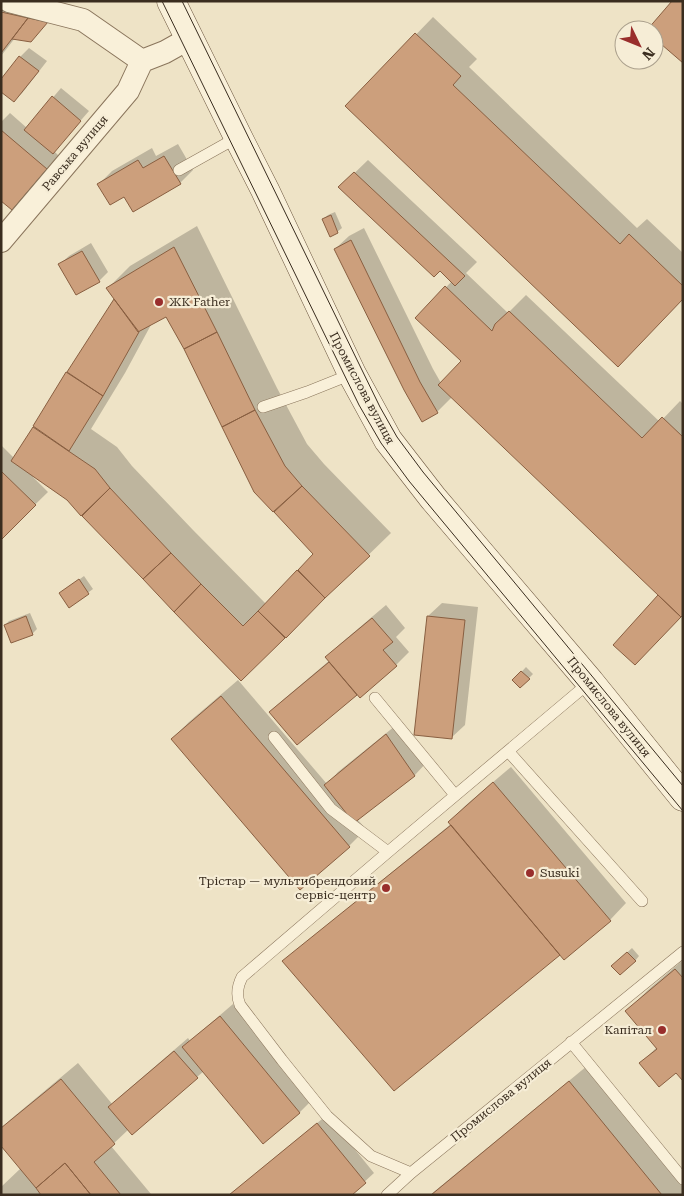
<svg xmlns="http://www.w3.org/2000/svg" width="684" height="1196" viewBox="0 0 684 1196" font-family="'Roboto Serif',serif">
  <rect width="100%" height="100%" fill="#eee3c6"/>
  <path fill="#0003" fill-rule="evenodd" d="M 1,1 L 51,18 L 15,38 L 1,56 Z
    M 433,17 L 477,59 L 469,67 L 637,228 L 647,219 L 683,253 L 683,298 L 347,106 Z
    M 29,48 L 47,61 L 23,92 L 14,101 L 1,81 L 20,57 Z
    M 61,88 L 89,111 L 54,151 L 59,156 L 25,195 L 12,208 L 1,199 L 1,122 L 10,113 L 27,128 Z
    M 178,144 L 193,170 L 180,183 L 124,195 L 99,184 L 112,171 L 152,148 L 156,156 Z
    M 368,160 L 477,262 L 466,273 L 508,313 L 526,295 L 660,422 L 680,401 L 683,404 L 683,614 L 452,397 L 437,412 L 335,249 L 349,236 L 364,228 L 433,369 L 441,383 L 462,361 L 417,318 L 452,281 L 440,270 L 340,187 Z
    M 335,212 L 342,228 L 337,232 L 323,219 L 328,215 Z
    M 197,226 L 277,388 L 307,444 L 324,464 L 391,533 L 241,679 L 68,499 L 34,476 L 33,477 L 48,492 L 1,538 L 1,445 L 14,458 L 116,298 L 108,288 L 130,266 ZM 167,315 L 185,348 L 255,491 L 315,554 L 266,604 L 193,530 L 132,466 L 117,447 L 91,429 L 125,373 L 152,323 Z
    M 91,243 L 108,272 L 99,281 L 60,264 L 69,256 Z
    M 84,576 L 93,589 L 70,606 L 61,593 Z
    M 442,603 L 478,607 L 465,725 L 451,738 L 415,734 L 428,616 Z
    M 386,605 L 405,628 L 396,637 L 409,652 L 396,665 L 357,693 L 297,743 L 270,712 L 284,699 L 330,660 L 327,657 L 340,644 Z
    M 30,613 L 37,629 L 32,634 L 5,625 L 9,621 Z
    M 526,667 L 533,674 L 520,687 L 514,680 Z
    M 238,680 L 327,784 L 338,772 L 400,722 L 427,762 L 414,776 L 357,819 L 366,829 L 349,846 L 300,888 L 172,739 L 189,722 Z
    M 511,767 L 626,903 L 610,920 L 560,953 L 293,953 L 451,824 L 449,822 L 466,805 Z
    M 632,948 L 639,956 L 635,961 L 617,962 Z
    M 683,960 L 683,1079 L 676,1071 L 641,1063 L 657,1047 L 627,1011 L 649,989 Z
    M 233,1004 L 313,1099 L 300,1112 L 263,1142 L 204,1071 L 197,1077 L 129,1129 L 111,1146 L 151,1194 L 150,1195 L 1,1195 L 1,1187 L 21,1168 L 1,1129 L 11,1119 L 78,1063 L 113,1105 L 123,1094 L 188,1038 L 190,1041 Z
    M 587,1066 L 683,1182 L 683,1195 L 430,1195 Z
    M 327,1115 L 374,1173 L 350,1195 L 229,1195 Z"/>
  <path fill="#cc9f7c" stroke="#895f41" d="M 672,1 L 683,1 L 683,63 L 654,38 L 654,30 L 647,30 Z
    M 1,12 L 28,18 L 1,53 Z
    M 28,18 L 48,22 L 31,42 L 12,39 Z
    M 415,33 L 461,76 L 453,85 L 620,244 L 629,234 L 683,286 L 683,299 L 618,367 L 345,106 Z
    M 19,56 L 39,71 L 14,102 L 1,92 L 1,79 Z
    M 52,96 L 81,121 L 53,154 L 24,130 Z
    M 1,130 L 47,169 L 12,210 L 1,201 Z
    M 164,156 L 181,184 L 133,212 L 124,197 L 110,205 L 97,184 L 138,160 L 143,168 Z
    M 354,172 L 465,276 L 455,286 L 440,271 L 434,277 L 338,187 Z
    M 331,215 L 338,233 L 330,237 L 322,219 Z
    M 351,240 L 420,382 L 438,413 L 422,422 L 404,390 L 334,249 Z
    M 174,247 L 217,332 L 184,349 L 166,317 L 138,332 L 106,288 Z
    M 82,251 L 100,282 L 76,295 L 58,264 Z
    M 445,286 L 492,331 L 495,324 L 509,311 L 642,438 L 662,417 L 683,437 L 683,475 L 682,476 L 683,477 L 683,615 L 681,617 L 438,385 L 461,361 L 415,318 Z
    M 114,299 L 139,332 L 103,396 L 67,372 Z
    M 217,332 L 255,410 L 222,427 L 184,349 Z
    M 66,372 L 103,396 L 69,451 L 33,426 Z
    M 255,410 L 285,466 L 302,486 L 273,512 L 254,492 L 222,427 Z
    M 33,427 L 95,469 L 110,488 L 81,516 L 67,500 L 11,461 Z
    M 1,471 L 36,505 L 1,540 Z
    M 302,486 L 370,556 L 325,598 L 298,570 L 313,554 L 274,512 Z
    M 110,488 L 171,553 L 143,579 L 82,516 Z
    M 171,553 L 201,584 L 174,612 L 143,579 Z
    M 297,570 L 325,598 L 286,638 L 258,611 Z
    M 79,579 L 89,594 L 69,608 L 59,593 Z
    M 201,584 L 243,626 L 258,611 L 285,638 L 241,681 L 174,612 Z
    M 658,595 L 681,617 L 635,665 L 613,645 Z
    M 26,616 L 33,635 L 11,643 L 4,625 Z
    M 427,616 L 465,620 L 452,739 L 414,735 Z
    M 372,618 L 393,642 L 383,650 L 397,666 L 360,698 L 325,657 Z
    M 329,662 L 357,695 L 297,745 L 269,712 Z
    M 521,671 L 530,679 L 520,688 L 512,680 Z
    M 221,696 L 350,847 L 300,890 L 171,739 Z
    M 386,734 L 415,776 L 354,823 L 324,785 Z
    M 493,782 L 611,921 L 564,960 L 448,822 Z
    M 451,825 L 560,955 L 394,1091 L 282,961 Z
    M 627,952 L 636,961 L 620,975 L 611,966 Z
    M 675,969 L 683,978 L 683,1081 L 676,1073 L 659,1087 L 639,1063 L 657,1049 L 625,1011 Z
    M 220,1016 L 300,1113 L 263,1144 L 182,1047 Z
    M 174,1051 L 198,1078 L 132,1135 L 108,1107 Z
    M 61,1079 L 115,1144 L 94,1162 L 121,1195 L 91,1195 L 65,1163 L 36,1188 L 1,1146 L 1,1128 Z
    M 569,1081 L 662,1195 L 431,1195 Z
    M 317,1123 L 366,1183 L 352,1195 L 229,1195 Z
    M 65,1163 L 91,1195 L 41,1195 L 36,1188 Z"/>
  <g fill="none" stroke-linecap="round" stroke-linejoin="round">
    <g stroke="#8a755c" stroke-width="12">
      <path id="lane" d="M 179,170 L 238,137
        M 263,407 L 307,392 L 352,374
        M 375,698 L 455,795
        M 274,737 L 331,809 L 388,852
        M 508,751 L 642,901
        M 571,1042 L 683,1179
        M 411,1173 L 371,1156 L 327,1116 L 282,1060 L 240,1005 C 236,995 237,987 242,977 L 388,852 L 590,682
        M 387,1195 L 411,1173 L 683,952"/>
    </g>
    <g stroke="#8a755c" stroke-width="24">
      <path id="street" d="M 9,1 L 83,20 L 142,61 L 165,52 L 190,38
        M 1,241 L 128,91 L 142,61"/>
    </g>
    <g stroke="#6c563f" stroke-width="29">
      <path id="secondary" d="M 171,1 L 238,137 L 265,190 L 352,374 L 388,440 L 433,498 L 590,682 L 683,797"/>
    </g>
    <use href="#lane" stroke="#f9f0d9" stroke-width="11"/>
    <use href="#street" stroke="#f9f0d9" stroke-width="22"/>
    <use href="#secondary" stroke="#f9f0d9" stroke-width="28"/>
    <path stroke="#3a2d1f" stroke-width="1" d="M 162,1 L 359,405 L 381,443 L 409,481 L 683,811
      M 182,1 L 380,407 L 397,437 L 423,472 L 683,786"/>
  </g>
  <g fill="#992e2c" stroke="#f6edd6" stroke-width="2">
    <circle cx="159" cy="302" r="5"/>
    <circle cx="530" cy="873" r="5"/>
    <circle cx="386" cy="888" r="5"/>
    <circle cx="662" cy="1030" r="5"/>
  </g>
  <g text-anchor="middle" stroke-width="4.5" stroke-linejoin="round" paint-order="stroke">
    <g font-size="12" fill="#3a2d1f" stroke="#f6edd6">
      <text transform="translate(75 153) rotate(-50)" y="4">Равська вулиця</text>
      <text transform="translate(362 388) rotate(62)" y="4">Промислова вулиця</text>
      <text transform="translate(609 707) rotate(51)" y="4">Промислова вулиця</text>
      <text transform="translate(501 1100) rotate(-39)" y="4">Промислова вулиця</text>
    </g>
    <g font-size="12" fill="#3a2d1f" stroke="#f6edd6" text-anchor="start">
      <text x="169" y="306">ЖК Father</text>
      <text x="540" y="877">Susuki</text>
      <text x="376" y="885" text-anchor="end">Трістар — мультибрендовий<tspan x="376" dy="14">сервіс-центр</tspan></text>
      <text x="652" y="1034" text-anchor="end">Капітал</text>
    </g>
  </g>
  <rect width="684" height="1196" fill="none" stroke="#3a2d1f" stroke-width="5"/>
  <g transform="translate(639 45) rotate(133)"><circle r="24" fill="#f6edd6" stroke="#aba08d"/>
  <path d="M0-4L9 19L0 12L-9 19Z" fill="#992e2c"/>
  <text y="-8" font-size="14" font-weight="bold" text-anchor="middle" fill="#3a2d1f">N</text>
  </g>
</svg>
